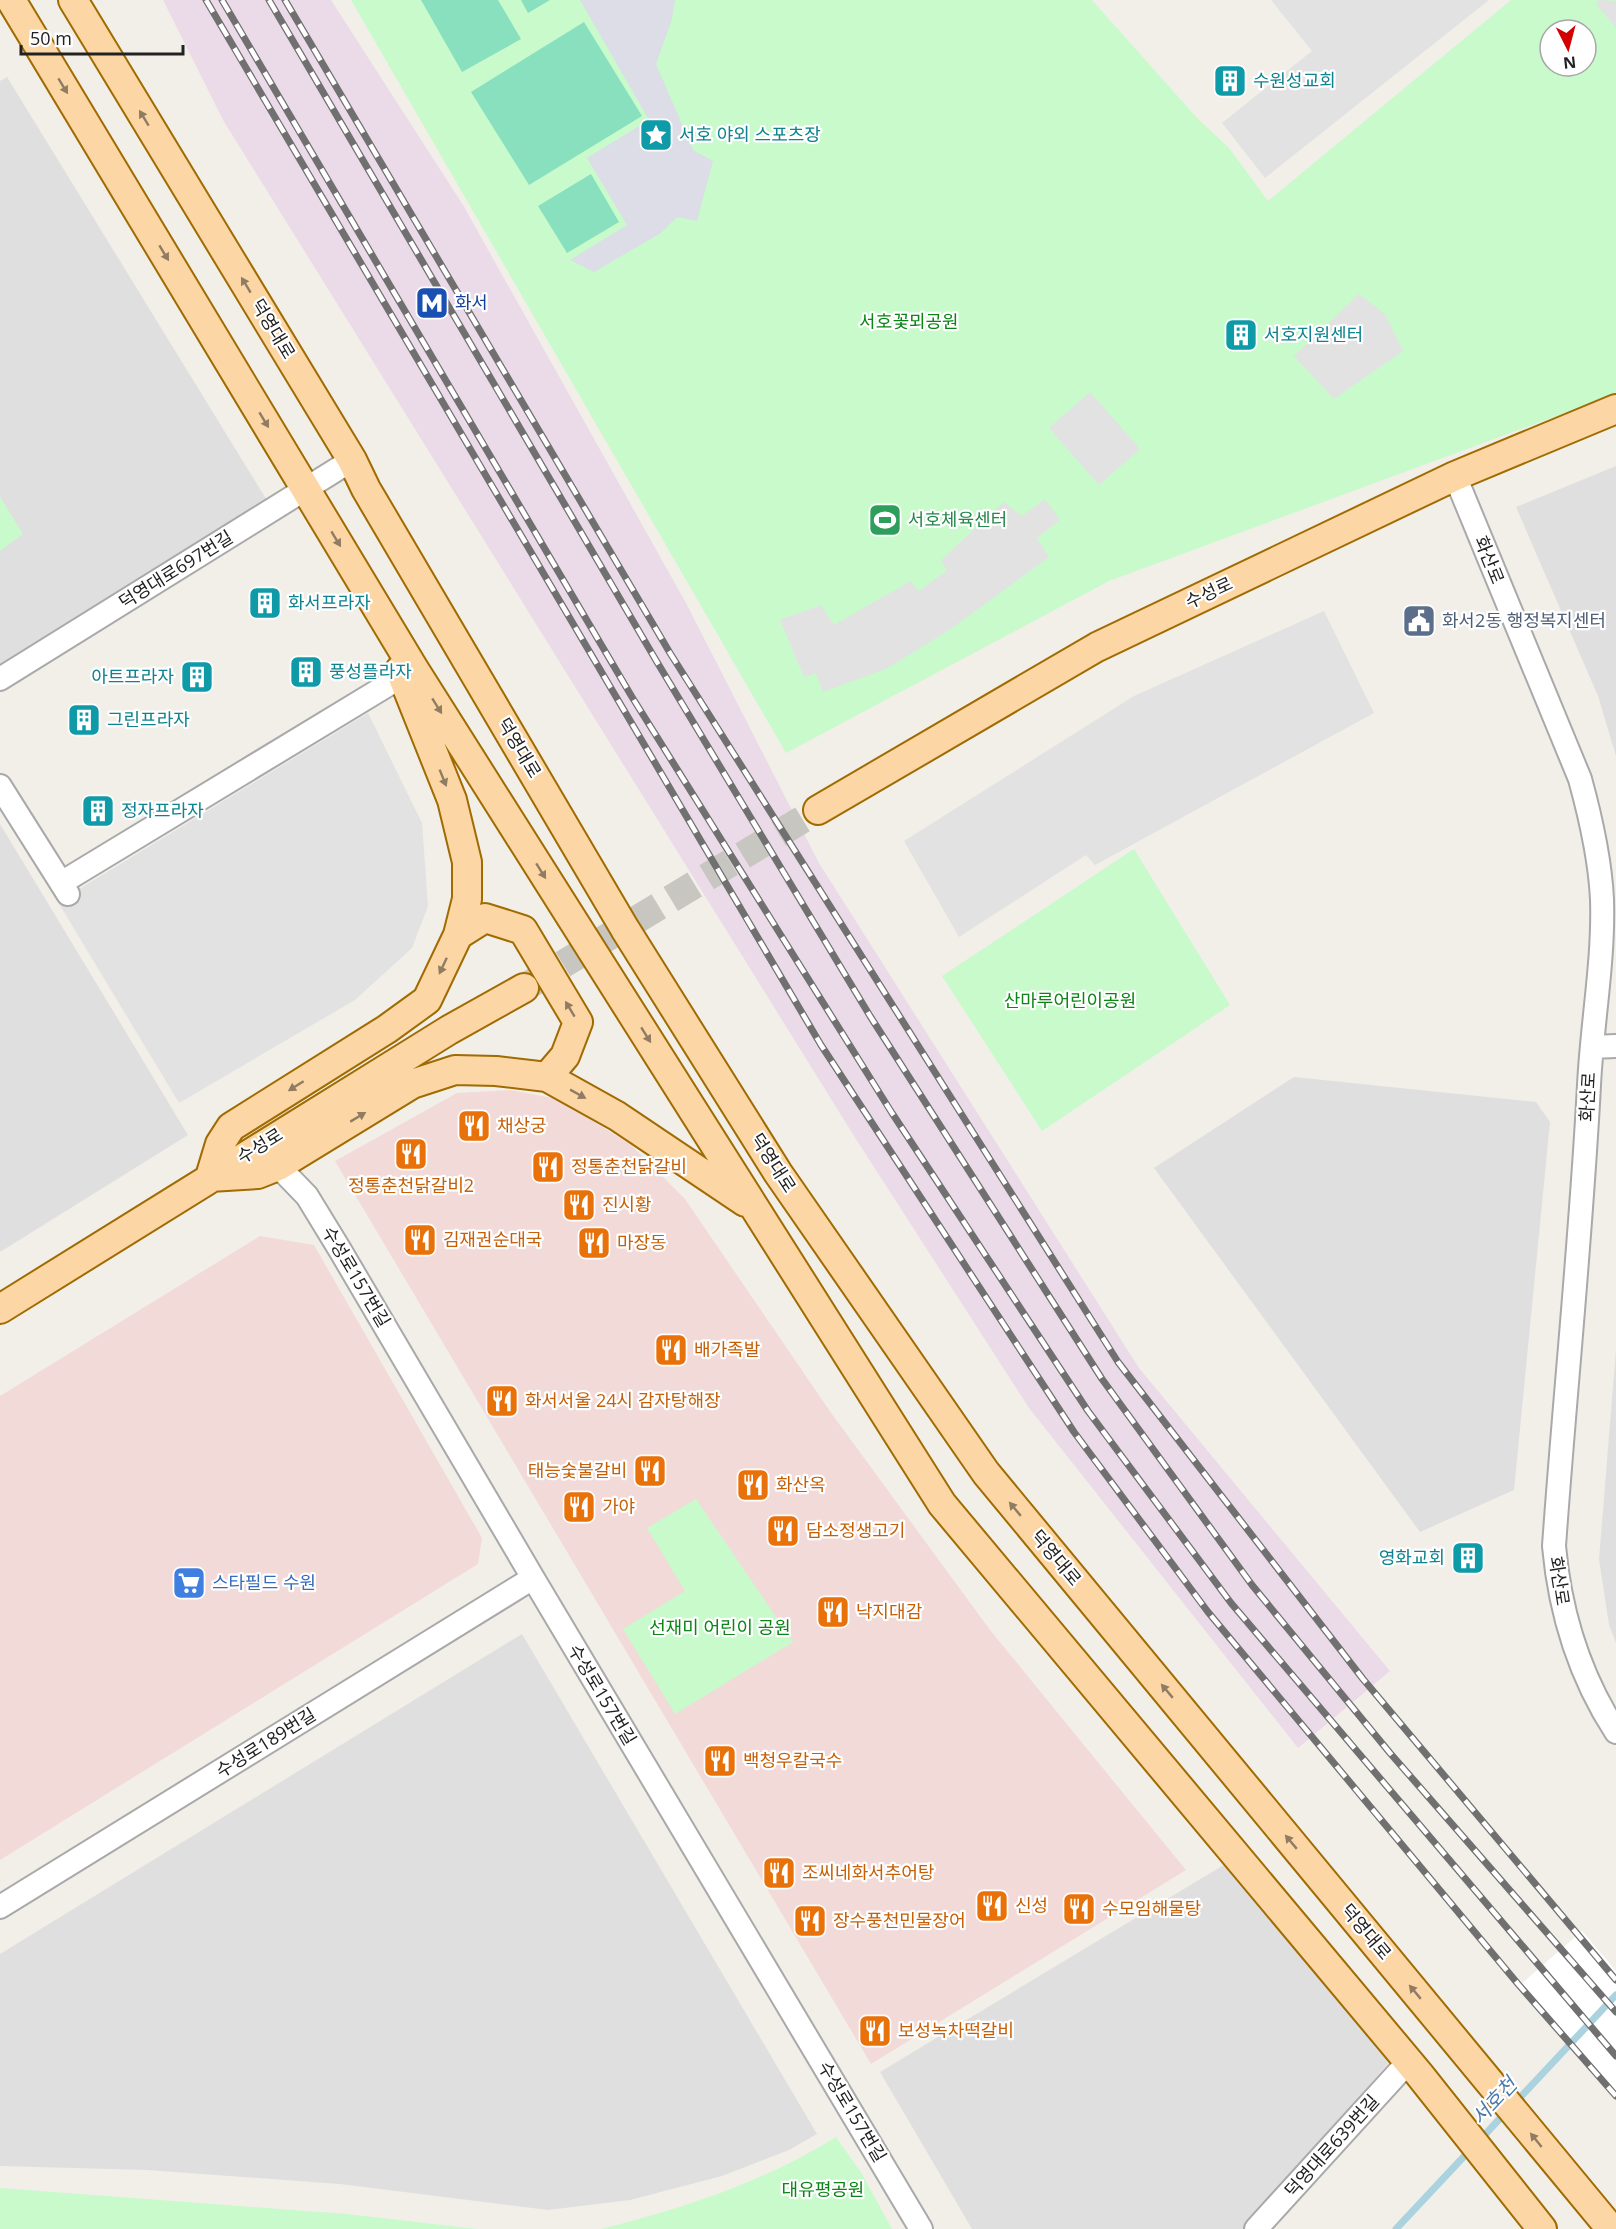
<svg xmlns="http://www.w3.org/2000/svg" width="1616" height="2229" viewBox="0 0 1616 2229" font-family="'Open Sans','Noto Sans KR',sans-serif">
  <rect width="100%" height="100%" fill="#f2efe9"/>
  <path fill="#e0dfdf" d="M 7,77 L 268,502 L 0,669 L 0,81 Z
    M 1616,466 L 1616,756 L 1598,696 L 1516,507 Z
    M 0,824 L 188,1135 L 0,1252 Z
    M 1294,1077 L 1536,1102 L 1550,1122 L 1514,1490 L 1420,1532 L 1154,1168 Z
    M 1616,1350 L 1616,1643 L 1609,1625 L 1599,1559 Z
    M 522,1634 L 817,2134 L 789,2150 L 722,2176 L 630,2200 L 548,2210 L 340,2184 L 147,2170 L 0,2166 L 0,1954 Z
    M 1227,1863 L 1391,2060 L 1246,2229 L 972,2229 L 880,2072 Z"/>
  <path fill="#f2dad9" d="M 510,1090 L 558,1099 L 631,1145 L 685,1199 L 829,1410 L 990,1630 L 1186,1870 L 871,2064 L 335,1161 L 457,1093 Z
    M 260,1236 L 314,1245 L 482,1538 L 478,1564 L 0,1860 L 0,1396 Z"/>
  <path fill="#ebdbe8" d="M 163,0 L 331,0 L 463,205 L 686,603 L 819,863 L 1139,1368 L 1390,1671 L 1298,1748 L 1029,1408 L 854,1136 L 223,120 Z"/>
  <path fill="#c8facc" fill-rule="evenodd" d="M 351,0 L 1092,0 L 1198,119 L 1229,148 L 1268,201 L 1511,0 L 1616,0 L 1616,394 L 1109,581 L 786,753 ZM 1550,30 L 1586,30 L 1586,66 L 1550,66 Z
    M 0,497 L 23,534 L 0,551 Z
    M 1134,849 L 1230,1005 L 1042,1131 L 942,976 Z
    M 696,1499 L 793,1642 L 675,1714 L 623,1629 L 685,1591 L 647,1528 Z
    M 836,2137 L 862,2174 L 892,2229 L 601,2229 C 682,2209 764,2182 836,2137 Z
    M 0,2188 L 347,2214 L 477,2229 L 0,2229 Z"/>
  <path fill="#88e0be" d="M 421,0 L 498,0 L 521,39 L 462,72 Z
    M 521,0 L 550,0 L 528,13 Z
    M 584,22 L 642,116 L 529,185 L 471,92 Z
    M 591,174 L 619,222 L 567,253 L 538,206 Z"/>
  <path fill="#e2e2e2" d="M 1271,0 L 1489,0 L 1265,178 L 1222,123 L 1312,51 Z
    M 1599,0 L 1616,1 L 1616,28 L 1596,4 Z
    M 1359,294 L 1385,314 L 1403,351 L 1334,399 L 1294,356 Z
    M 1090,392 L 1140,449 L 1099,485 L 1049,428 Z
    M 1045,499 L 1060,520 L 1037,538 L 1049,557 L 952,628 L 888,668 L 823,692 L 816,673 L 804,677 L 780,620 L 821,605 L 834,625 L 911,581 L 918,591 L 947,571 L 941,560 L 1004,502 L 1022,516 Z
    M 1324,611 L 1374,713 L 1095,865 L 1086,855 L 959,937 L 904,841 L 1134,696 Z
    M 368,713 L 422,823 L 428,906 L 412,948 L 355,1000 L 179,1103 L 58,902 Z"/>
  <path fill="#dddde8" d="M 580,0 L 675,0 L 672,19 L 656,64 L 693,150 L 713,161 L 697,221 L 677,217 L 661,233 L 594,272 L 570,260 L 627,225 L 587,158 L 649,120 Z"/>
  <path fill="#fff" d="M 1582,1931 L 1616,1971 L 1616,2099 L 1521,1984 Z"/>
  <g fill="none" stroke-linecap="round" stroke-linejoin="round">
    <path stroke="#aad3df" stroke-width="7" d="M 1515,2103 L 1616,1995
      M 1480,2140 L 1505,2113
      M 1396,2229 L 1470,2150"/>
    <path stroke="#c8c6c1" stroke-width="28" stroke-dasharray="28 14" stroke-linecap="butt" d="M 527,986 L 818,810"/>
    <g stroke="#a9a9a9" stroke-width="26">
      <path id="minor" d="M 1455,476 L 1580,779 C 1591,819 1600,858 1602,899 C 1604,961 1592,1023 1589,1085 C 1581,1239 1565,1392 1554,1546 C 1560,1613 1579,1675 1616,1732
        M 0,679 L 352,460
        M 0,786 L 68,894
        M 61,883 L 414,669
        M 1592,1047 L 1616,1046
        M 278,1166 L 307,1196 L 340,1250 L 533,1578 L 921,2229
        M 0,1907 L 533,1578
        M 1256,2229 L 1408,2062"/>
    </g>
    <g stroke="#a06b00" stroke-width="32">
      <path id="major" d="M 11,0 L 414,669 L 942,1504 L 1419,2074 L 1542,2229
        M 73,0 L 352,460 L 366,489 L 625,929 L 778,1173 L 986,1473 L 1611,2229
        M 400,670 L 452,800 L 467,862 L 467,899 L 458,935 L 427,1000 L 387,1029 L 231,1127 L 220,1144 L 210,1177 L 258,1174 L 278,1166 L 412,1084 L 455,1070 L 496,1071 L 547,1077 L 617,1116 L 745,1202
        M 818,810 L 1097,647 L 1455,476 L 1616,409
        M 458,935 L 485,918 L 523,930 L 578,1022 L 565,1056 L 547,1077
        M 0,1309 L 449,1030 L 524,988"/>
    </g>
    <use href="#minor" stroke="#fff" stroke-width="22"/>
    <use href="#major" stroke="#fcd6a4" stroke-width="28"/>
    <g stroke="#707070" stroke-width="7">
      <path id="rail" d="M 206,0 L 821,1045 L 1074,1432 L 1208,1612 L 1518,1984 L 1616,2096
        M 222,0 L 632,697 L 892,1113 L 1088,1411 L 1231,1603 L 1616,2056
        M 269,0 L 657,662 L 870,1016 L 1102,1379 L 1252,1585 L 1390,1753 L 1616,2012
        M 285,0 L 670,653 L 1118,1362 L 1363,1679 L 1616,1980"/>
    </g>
    <use href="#rail" stroke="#fff" stroke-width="4.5" stroke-dasharray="14" stroke-linecap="butt"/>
  </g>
  <defs><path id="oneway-solid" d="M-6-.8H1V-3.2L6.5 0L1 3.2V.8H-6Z" transform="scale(1.5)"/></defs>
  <g fill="#8f7c63">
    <use href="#oneway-solid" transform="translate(63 86) rotate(59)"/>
    <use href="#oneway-solid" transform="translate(144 118) rotate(-121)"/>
    <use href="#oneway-solid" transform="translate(164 253) rotate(59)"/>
    <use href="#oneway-solid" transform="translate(246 285) rotate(-121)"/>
    <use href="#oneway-solid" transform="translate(264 420) rotate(59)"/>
    <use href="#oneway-solid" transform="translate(336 539) rotate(59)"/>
    <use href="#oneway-solid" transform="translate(437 706) rotate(58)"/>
    <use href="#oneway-solid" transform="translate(443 778) rotate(68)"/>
    <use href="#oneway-solid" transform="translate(541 871) rotate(58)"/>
    <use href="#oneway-solid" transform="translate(443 966) rotate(115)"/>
    <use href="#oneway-solid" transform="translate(570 1009) rotate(-121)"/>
    <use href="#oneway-solid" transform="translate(646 1035) rotate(58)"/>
    <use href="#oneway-solid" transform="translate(296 1086) rotate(148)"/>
    <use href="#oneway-solid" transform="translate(578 1094) rotate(29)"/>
    <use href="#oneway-solid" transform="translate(358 1117) rotate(-31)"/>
    <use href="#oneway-solid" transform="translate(1015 1509) rotate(-130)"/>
    <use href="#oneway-solid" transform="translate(1167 1691) rotate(-130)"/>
    <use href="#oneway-solid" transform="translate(1291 1842) rotate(-130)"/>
    <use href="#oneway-solid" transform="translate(1415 1992) rotate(-130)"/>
    <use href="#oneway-solid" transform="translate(1536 2140) rotate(-129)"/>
  </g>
  <defs>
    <g id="building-square" transform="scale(1.725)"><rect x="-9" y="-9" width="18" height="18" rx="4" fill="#0f9aa8" stroke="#fff"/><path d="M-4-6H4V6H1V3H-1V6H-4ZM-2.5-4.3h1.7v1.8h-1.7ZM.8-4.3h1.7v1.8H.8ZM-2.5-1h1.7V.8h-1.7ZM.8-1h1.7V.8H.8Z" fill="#fff"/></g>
    <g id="sight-square" transform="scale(1.725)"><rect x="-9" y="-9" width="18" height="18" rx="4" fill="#0f9aa8" stroke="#fff"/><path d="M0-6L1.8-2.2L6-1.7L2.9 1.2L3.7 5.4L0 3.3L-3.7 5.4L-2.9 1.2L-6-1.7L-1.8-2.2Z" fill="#fff"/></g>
    <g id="metro-square" transform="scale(1.725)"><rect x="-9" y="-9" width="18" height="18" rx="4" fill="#1a4fb4" stroke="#fff"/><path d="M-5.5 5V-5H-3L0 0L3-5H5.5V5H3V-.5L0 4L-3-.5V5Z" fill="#fff"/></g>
    <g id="stadium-square" transform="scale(1.725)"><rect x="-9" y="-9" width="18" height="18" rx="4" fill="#2e9e5b" stroke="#fff"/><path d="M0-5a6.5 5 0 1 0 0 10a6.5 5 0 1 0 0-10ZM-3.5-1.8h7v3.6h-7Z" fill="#fff"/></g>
    <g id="civic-square" transform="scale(1.725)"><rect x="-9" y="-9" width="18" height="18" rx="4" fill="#5c6f8a" stroke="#fff"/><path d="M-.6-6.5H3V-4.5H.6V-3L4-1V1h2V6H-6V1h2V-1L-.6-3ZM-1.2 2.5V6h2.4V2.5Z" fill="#fff"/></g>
    <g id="restaurant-square" transform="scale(1.725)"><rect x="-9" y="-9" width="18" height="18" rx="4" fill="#e8710a" stroke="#fff"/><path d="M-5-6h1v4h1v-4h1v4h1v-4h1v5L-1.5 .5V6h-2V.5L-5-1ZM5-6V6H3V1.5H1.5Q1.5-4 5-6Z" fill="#fff"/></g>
    <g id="supermarket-square" transform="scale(1.725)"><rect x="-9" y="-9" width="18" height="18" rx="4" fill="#3f7fe0" stroke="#fff"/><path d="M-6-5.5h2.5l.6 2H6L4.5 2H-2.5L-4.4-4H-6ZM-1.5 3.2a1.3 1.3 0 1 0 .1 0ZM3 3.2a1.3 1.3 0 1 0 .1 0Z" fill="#fff"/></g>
  </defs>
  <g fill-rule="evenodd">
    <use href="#building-square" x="1230" y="81"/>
    <use href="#sight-square" x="656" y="135"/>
    <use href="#metro-square" x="432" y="303"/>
    <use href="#building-square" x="1241" y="335"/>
    <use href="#stadium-square" x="885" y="520"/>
    <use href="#building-square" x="265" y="603"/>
    <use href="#civic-square" x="1419" y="621"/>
    <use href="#building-square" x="306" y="672"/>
    <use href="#building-square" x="197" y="677"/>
    <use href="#building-square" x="84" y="720"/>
    <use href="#building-square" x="98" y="811"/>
    <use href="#restaurant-square" x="474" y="1126"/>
    <use href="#restaurant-square" x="411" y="1154"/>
    <use href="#restaurant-square" x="548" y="1167"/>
    <use href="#restaurant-square" x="579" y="1205"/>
    <use href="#restaurant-square" x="420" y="1240"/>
    <use href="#restaurant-square" x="594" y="1243"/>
    <use href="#restaurant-square" x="671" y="1350"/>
    <use href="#restaurant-square" x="502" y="1401"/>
    <use href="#restaurant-square" x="650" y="1471"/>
    <use href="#restaurant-square" x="753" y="1485"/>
    <use href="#restaurant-square" x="579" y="1507"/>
    <use href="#restaurant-square" x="783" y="1531"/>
    <use href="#building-square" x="1468" y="1558"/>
    <use href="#supermarket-square" x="189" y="1583"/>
    <use href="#restaurant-square" x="833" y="1612"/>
    <use href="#restaurant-square" x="720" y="1761"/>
    <use href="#restaurant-square" x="779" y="1873"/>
    <use href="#restaurant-square" x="992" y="1906"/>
    <use href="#restaurant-square" x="1079" y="1909"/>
    <use href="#restaurant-square" x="810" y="1921"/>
    <use href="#restaurant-square" x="875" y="2031"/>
  </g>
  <g text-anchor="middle" stroke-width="4.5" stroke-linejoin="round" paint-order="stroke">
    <g font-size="18" fill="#0d838f" stroke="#fff" text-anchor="start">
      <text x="1253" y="87">수원성교회</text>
      <text x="679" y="141">서호 야외 스포츠장</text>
      <text x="1264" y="341">서호지원센터</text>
      <text x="288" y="609">화서프라자</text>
      <text x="329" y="678">풍성플라자</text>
      <text x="174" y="683" text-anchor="end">아트프라자</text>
      <text x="107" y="726">그린프라자</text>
      <text x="121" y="817">정자프라자</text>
      <text x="1445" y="1564" text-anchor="end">영화교회</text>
    </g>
    <g font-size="18" fill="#164399" stroke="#fff" text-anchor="start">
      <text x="455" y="309">화서</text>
    </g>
    <g font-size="18" fill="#0c8416" stroke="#fff">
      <text x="909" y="328">서호꽃뫼공원</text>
      <text x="1070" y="1007">산마루어린이공원</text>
      <text x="720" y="1634">선재미 어린이 공원</text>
      <text x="823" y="2196">대유평공원</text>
    </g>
    <g font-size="18" fill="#222" stroke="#fff">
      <text transform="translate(273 329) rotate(59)" y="6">덕영대로</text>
      <text transform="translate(1489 560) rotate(68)" y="6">화산로</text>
      <text transform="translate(176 570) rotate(-32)" y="6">덕영대로697번길</text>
      <text transform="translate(1209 593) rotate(-25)" y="6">수성로</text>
      <text transform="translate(519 748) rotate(59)" y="6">덕영대로</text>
      <text transform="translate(1588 1097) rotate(-87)" y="6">화산로</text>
      <text transform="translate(260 1146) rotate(-32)" y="6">수성로</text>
      <text transform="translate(773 1163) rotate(57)" y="6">덕영대로</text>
      <text transform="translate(356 1277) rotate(59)" y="6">수성로157번길</text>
      <text transform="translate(1056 1558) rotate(50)" y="6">덕영대로</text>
      <text transform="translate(1559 1581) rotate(81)" y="6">화산로</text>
      <text transform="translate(602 1695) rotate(59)" y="6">수성로157번길</text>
      <text transform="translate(266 1743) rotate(-32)" y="6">수성로189번길</text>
      <text transform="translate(1366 1932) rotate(50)" y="6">덕영대로</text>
      <text transform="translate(852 2112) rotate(59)" y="6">수성로157번길</text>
      <text transform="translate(1332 2146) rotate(-48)" y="6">덕영대로639번길</text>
    </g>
    <g font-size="18" fill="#27864d" stroke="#fff" text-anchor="start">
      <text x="908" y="526">서호체육센터</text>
    </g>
    <g font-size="18" fill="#4e5e75" stroke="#fff" text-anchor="start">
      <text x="1442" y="627">화서2동 행정복지센터</text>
    </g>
    <g font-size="18" fill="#c56008" stroke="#fff" text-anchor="start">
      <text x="497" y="1132">채상궁</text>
      <text x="571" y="1173">정통춘천닭갈비</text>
      <text x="411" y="1192" text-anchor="middle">정통춘천닭갈비2</text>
      <text x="602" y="1211">진시황</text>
      <text x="443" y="1246">김재권순대국</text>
      <text x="617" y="1249">마장동</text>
      <text x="694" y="1356">배가족발</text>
      <text x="525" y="1407">화서서울 24시 감자탕해장</text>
      <text x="627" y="1477" text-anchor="end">태능숯불갈비</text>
      <text x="776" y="1491">화산옥</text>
      <text x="602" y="1513">가야</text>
      <text x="806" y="1537">담소정생고기</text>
      <text x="856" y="1618">낙지대감</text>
      <text x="743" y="1767">백청우칼국수</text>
      <text x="802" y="1879">조씨네화서추어탕</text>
      <text x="1015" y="1912">신성</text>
      <text x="1102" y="1915">수모임해물탕</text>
      <text x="833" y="1927">장수풍천민물장어</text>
      <text x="898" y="2037">보성녹차떡갈비</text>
    </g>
    <g font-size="18" fill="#366cbe" stroke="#fff" text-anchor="start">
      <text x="212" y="1589">스타필드 수원</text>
    </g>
    <g font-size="20" font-style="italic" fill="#4a7aab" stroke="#fff">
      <text transform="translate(1494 2101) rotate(-47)" y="7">서호천</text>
    </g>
  </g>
  <g transform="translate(1568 48) rotate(174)"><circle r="28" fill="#ffffff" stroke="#a7a7a7" stroke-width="1.5"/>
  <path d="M0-4.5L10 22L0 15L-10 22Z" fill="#d40000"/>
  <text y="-9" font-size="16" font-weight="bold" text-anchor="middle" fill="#222222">N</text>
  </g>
  <path d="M21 45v9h162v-9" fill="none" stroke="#222222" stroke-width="3"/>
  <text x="30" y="45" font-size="18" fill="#222222" stroke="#ffffff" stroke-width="4.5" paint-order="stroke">50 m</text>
</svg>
